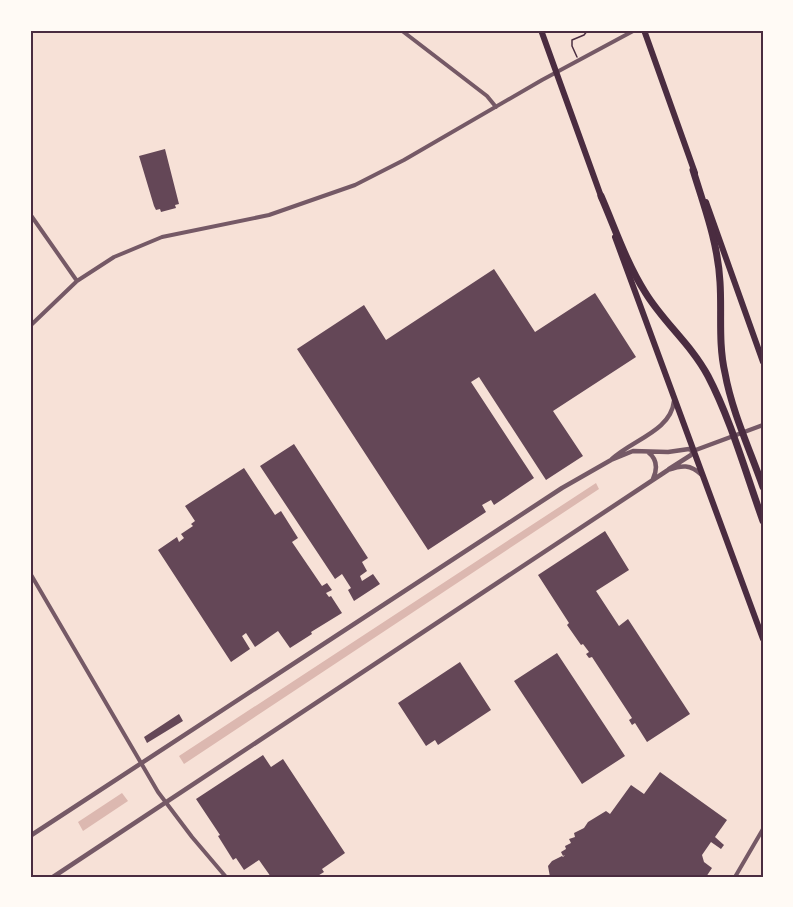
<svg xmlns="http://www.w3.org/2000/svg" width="793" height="907" viewBox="0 0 793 907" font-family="'Times New Roman',serif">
  <rect width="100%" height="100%" fill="#f7e1d7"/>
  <path fill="#dcb8b0" d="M 596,483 L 599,489 L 184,764 L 179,756 Z
    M 122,793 L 128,801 L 83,831 L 78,822 Z"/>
  <path fill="#644757" d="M 165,149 L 179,204 L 175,205 L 176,208 L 161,212 L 160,209 L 156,210 L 154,206 L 139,156 Z
    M 494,269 L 535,332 L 595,293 L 636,357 L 553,411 L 583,456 L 546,480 L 479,377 L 471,382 L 534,478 L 494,505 L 491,500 L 482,505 L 486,512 L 428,550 L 297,349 L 364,305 L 386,340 Z
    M 294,444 L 368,558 L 362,562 L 367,571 L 360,576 L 362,581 L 373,574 L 380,584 L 354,601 L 348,590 L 351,588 L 342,574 L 335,579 L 260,466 Z
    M 244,468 L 275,515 L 281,511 L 298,538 L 292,542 L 322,586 L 327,583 L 332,590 L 326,593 L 329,597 L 331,596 L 342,613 L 311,632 L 312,634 L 290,648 L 278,631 L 255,647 L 246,633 L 242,636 L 250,649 L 231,662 L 158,550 L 177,537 L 179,542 L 184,538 L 181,534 L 193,526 L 191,524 L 195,521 L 185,506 Z
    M 605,531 L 629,570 L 596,591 L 619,626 L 628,619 L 690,714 L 647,742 L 635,723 L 632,725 L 629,720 L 632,718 L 592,657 L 589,658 L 586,654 L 589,652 L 583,644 L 581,645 L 567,625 L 569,623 L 538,575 Z
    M 557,653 L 625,756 L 582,784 L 514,681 Z
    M 460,662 L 491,710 L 438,745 L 435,740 L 426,746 L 398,703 Z
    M 179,714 L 183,721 L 147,743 L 144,737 Z
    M 263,755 L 271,767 L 283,759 L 345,853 L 322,869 L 324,872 L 316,877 L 271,877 L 259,860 L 244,870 L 236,858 L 233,860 L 218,836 L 220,835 L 196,799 Z
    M 660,772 L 727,820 L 715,837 L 724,845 L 721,849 L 711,842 L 702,855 L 704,862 L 712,868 L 706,877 L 550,877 L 548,866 L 552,861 L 562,856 L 563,857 L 565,855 L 563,856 L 561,852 L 566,849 L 565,846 L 571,843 L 569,839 L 575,837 L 574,833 L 584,828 L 588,822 L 606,811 L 610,814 L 631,785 L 644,794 Z"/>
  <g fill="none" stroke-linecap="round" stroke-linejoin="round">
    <path stroke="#4a2c40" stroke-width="1.5" d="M 577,57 L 572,46 L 572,40 L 584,35 L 588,30"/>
    <path stroke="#755966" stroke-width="4" d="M 401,30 L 487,96 L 496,107
      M 30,214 L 77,281
      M 30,326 L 77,281 L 114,257 L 162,237 L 269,215 L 355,185 L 404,160 L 542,80 L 635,30
      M 30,573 L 158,792 L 192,837 L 226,877
      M 735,877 L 763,829"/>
    <path stroke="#755966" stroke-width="4.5" d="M 648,452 C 657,459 658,468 653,479
      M 612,459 C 632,440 671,431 674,401
      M 669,469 L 691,455 L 693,451 L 763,425
      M 30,836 L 562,488 L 611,460 L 633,451 L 668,452 L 689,449 L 693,451
      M 53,877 L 668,470 C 682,465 690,464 702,475"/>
    <path stroke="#4a2c40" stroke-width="6" d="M 541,30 L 602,199
      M 644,30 L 695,173
      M 706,202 L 763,362
      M 615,237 L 763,639"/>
    <path stroke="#4a2c40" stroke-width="7" d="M 693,170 C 704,206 718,243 720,282 C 722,312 718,343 725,373 C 732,412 750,450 763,487
      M 601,196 C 615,228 626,262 645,292 C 663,322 691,344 708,376 C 731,420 746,474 763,521"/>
  </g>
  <rect width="793" height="907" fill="none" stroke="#fffaf5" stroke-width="63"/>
  <rect x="32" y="32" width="730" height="844" fill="none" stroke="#4a2c40" stroke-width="2"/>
</svg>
